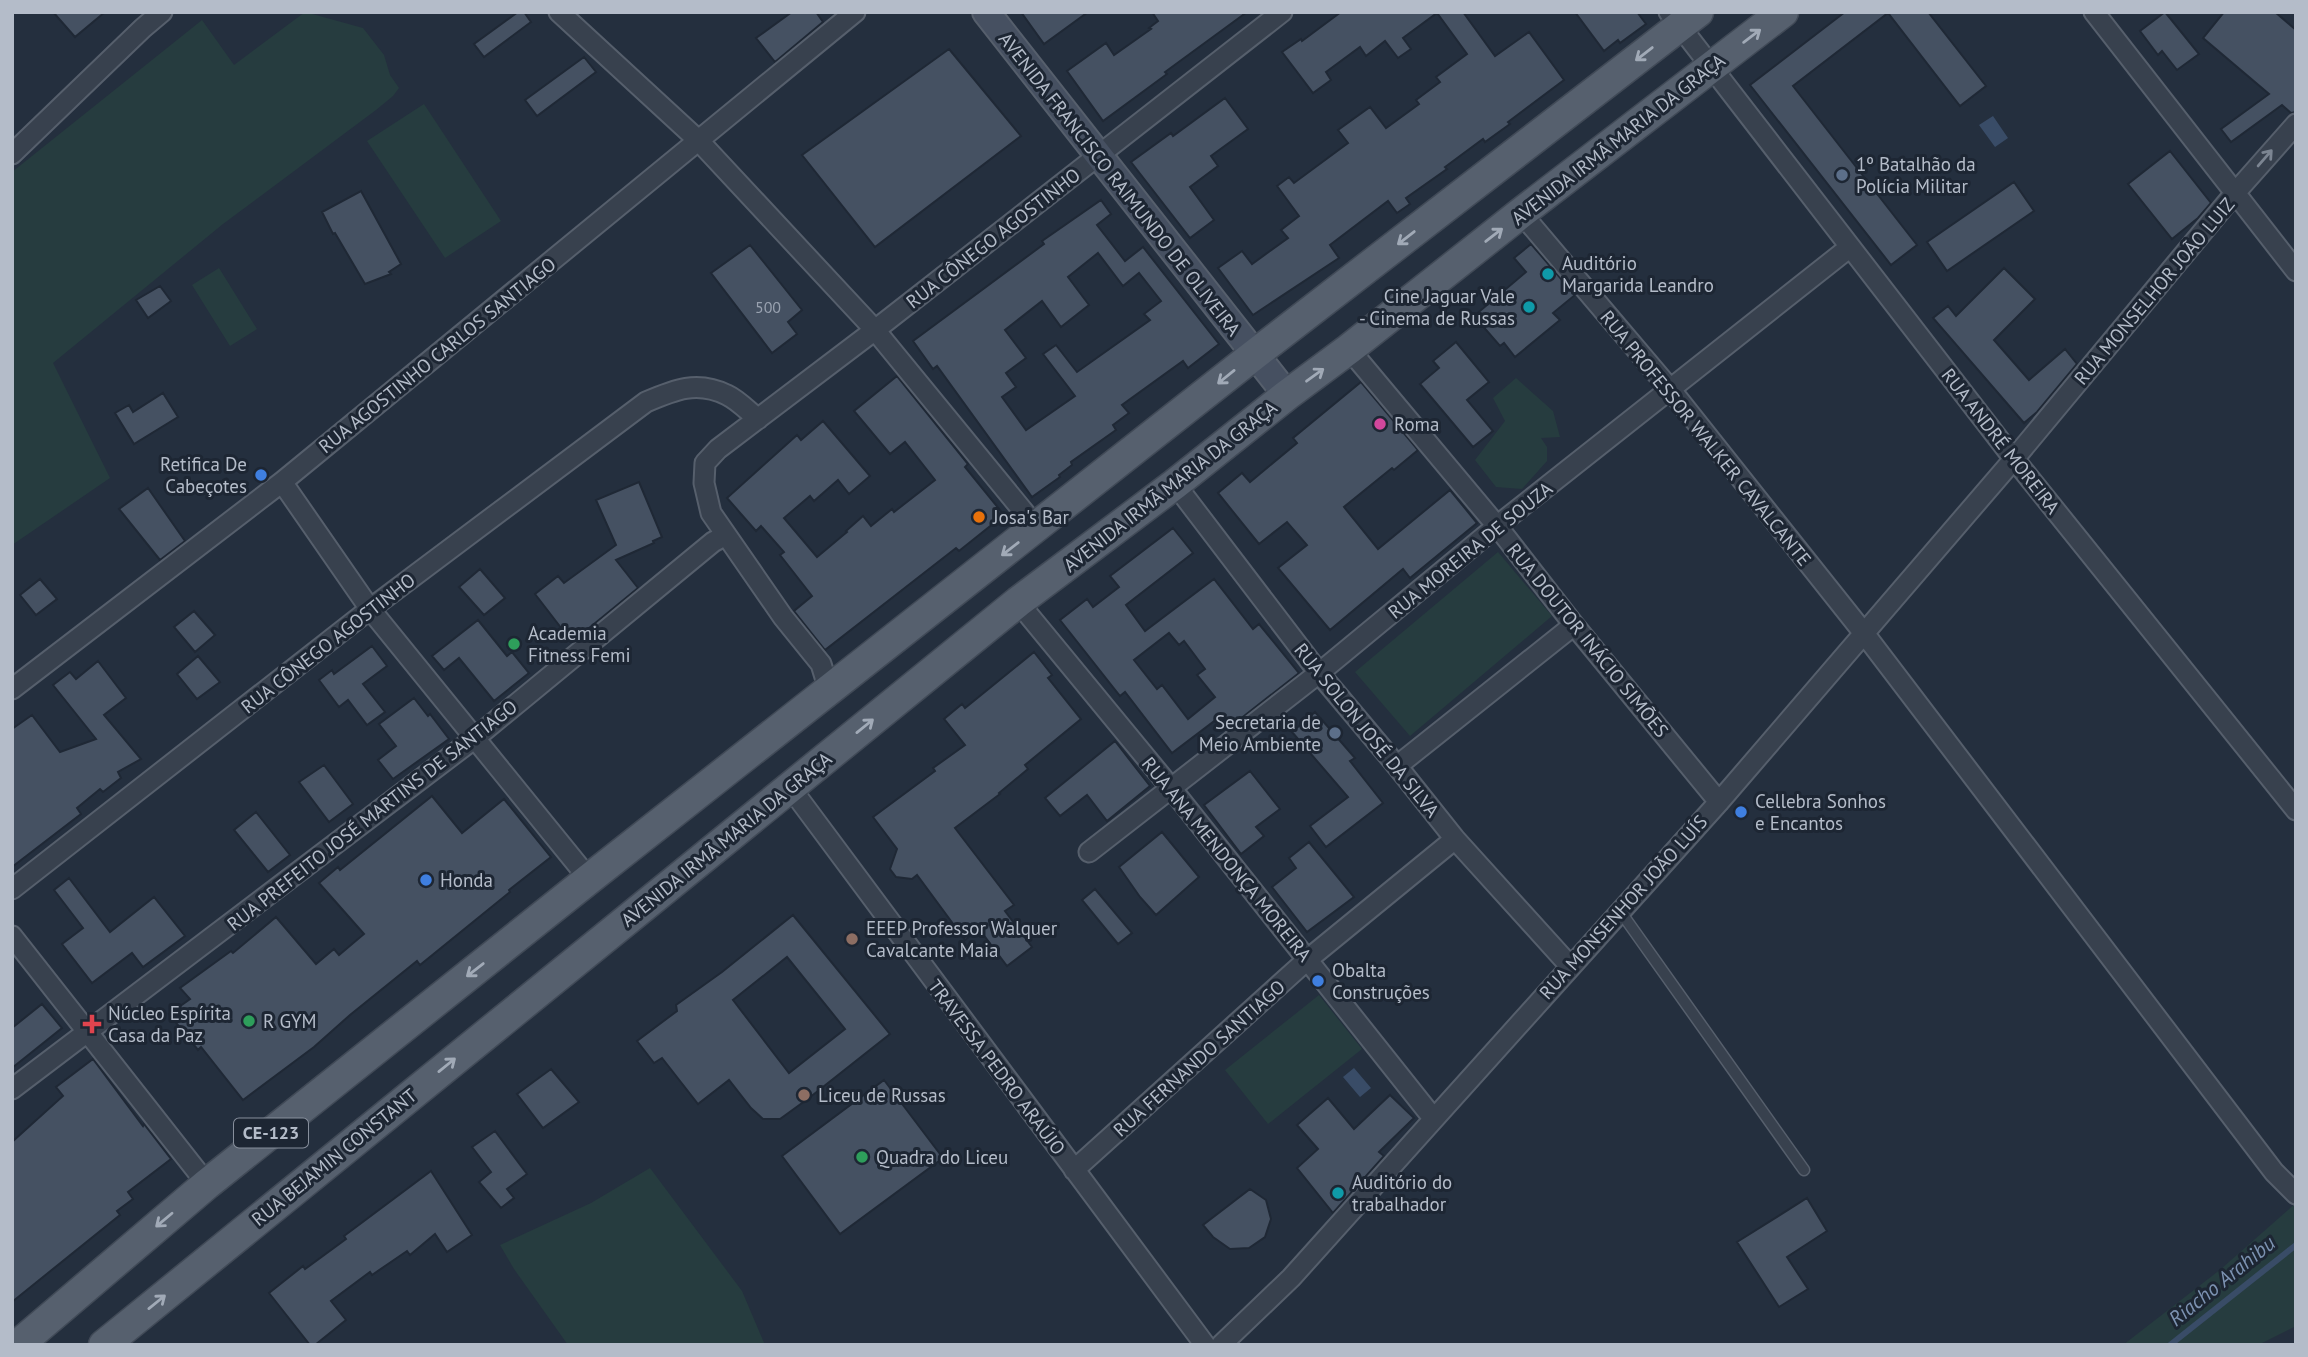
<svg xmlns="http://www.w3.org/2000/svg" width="2308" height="1357" viewBox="0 0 2308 1357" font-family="'PT Sans',sans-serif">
  <rect width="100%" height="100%" fill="#242f3e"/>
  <path fill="#263c3f" d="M 305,12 L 363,28 L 384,55 L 390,75 L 399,88 L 393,96 L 376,110 L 223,224 L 53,363 L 110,478 L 12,545 L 12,172 L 202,20 L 234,65 Z
    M 424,104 L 501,221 L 445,258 L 367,141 Z
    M 219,268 L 257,329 L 230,346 L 192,285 Z
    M 1516,378 L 1553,411 L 1560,437 L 1541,438 L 1547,447 L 1547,461 L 1522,489 L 1496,487 L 1475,460 L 1505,421 L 1493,398 Z
    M 1498,552 L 1552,616 L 1410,736 L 1355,672 Z
    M 1319,995 L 1362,1049 L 1268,1124 L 1225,1070 Z
    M 650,1168 L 742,1291 L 765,1345 L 568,1345 L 514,1269 L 500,1245 L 591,1203 Z
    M 2296,1203 L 2296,1326 L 2258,1345 L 2123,1345 L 2221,1269 Z"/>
  <path fill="#394c67" d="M 1993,116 L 2008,138 L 1995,147 L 1979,125 Z
    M 1354,1068 L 1371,1088 L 1360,1097 L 1343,1077 Z"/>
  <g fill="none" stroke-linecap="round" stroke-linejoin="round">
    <path stroke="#394c67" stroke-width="6" d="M 2170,1345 L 2296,1245"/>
  </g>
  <path fill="#455162" stroke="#1f2835" stroke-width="2" fill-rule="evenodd" d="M 53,12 L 105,12 L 75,37 Z
    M 518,12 L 524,12 L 531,22 L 484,57 L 474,44 Z
    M 792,12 L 816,12 L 823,22 L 775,62 L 756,38 Z
    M 1021,12 L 1088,12 L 1044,44 Z
    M 1152,12 L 1247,12 L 1165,72 L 1167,74 L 1103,121 L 1067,71 L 1106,43 L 1114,55 L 1151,29 L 1149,28 L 1158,21 Z
    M 1341,12 L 1463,12 L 1495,56 L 1529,32 L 1564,80 L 1508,122 L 1510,124 L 1485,142 L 1483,139 L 1445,167 L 1447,169 L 1406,198 L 1410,204 L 1397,213 L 1388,201 L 1330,245 L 1339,258 L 1253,315 L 1218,268 L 1242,251 L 1252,264 L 1288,238 L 1281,230 L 1299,216 L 1277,186 L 1289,177 L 1294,183 L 1348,143 L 1338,130 L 1370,107 L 1386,128 L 1419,104 L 1416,100 L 1440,82 L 1436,77 L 1467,54 L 1437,13 L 1403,38 L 1411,49 L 1398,58 L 1385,41 L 1366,56 L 1360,47 L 1326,72 L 1331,80 L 1313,93 L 1282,52 L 1301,39 L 1302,41 Z
    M 1575,12 L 1637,12 L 1646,24 L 1620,43 L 1618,40 L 1604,51 Z
    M 1845,12 L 1928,12 L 1986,86 L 1960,106 L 1888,13 L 1793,86 L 1917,245 L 1891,265 L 1750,85 Z
    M 2165,12 L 2199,54 L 2177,70 L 2162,51 L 2158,55 L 2140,31 Z
    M 2224,12 L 2275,12 L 2296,30 L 2296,112 L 2291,113 L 2282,105 L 2231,142 L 2221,129 L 2269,94 L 2203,38 Z
    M 949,49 L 1021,136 L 875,247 L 802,155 Z
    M 584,57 L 596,72 L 537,116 L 525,100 Z
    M 1225,98 L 1248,129 L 1211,156 L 1218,166 L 1190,187 L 1214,220 L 1190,238 L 1131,162 L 1171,133 L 1173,136 Z
    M 2170,151 L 2211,203 L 2198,218 L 2172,239 L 2128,184 Z
    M 2014,182 L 2034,211 L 1947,271 L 1927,242 Z
    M 361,191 L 401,264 L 389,272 L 391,274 L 365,284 L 335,233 L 333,234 L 322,212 Z
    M 1101,200 L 1111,214 L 1097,225 L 1125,261 L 1143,247 L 1219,344 L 1188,368 L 1183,361 L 1122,405 L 1129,413 L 1113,425 L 1116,430 L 1071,462 L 1072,465 L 1059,475 L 1060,477 L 1032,497 L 937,366 L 933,369 L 913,341 L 1044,244 L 1042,241 ZM 1098,253 L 1123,286 L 1139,273 L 1161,301 L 1144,314 L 1150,320 L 1077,372 L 1056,345 L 1043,354 L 1075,396 L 1026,430 L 1002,397 L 1016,387 L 1006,373 L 1026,358 L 1005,330 L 1042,301 L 1061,327 L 1089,305 L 1068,277 Z
    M 1531,244 L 1575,295 L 1553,313 L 1560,320 L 1515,357 L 1504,343 L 1500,346 L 1474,316 L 1526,272 L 1514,258 Z
    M 750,245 L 802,310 L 788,322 L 797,334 L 772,353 L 711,273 Z
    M 2004,268 L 2035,299 L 1994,340 L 2029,380 L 2065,349 L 2077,364 L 2037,412 L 2024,423 L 1933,318 L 1948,306 L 1956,316 Z
    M 160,286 L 171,301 L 148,318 L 136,300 Z
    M 1456,342 L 1489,382 L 1467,400 L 1493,431 L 1473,447 L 1420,384 L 1439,368 L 1433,361 Z
    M 897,376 L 968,464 L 965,467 L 1004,515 L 959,551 L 956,548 L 825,650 L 794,611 L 812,596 L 780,555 L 784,552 L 761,526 L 756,531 L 727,498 L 797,435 L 801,440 L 823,421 L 870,476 L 849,494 L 838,480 L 814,501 L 810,496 L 784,518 L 817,557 L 847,532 L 846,531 L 863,516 L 871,526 L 892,509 L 894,512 L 935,480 L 905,442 L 890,454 L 854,411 Z
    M 1361,382 L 1418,450 L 1394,470 L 1392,468 L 1344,507 L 1378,549 L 1450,490 L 1477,523 L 1410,578 L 1403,569 L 1330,630 L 1278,568 L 1307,545 L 1287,522 L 1259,544 L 1218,493 L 1242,473 L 1250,482 L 1297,443 L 1293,438 Z
    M 163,393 L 178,417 L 134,444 L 115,413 L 129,405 L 133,412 Z
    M 639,482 L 662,537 L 653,541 L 654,543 L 616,560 L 638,588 L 572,642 L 535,594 L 558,576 L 564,583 L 616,545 L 596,500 Z
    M 148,488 L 185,541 L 160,560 L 119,509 Z
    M 1173,528 L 1193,553 L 1126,605 L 1145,631 L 1214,579 L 1253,629 L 1259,624 L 1299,673 L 1230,727 L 1221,716 L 1172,753 L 1125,692 L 1120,696 L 1060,620 L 1087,599 L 1093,607 L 1119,587 L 1110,576 ZM 1169,633 L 1179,645 L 1184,641 L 1205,669 L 1197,675 L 1215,697 L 1188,719 L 1162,685 L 1157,689 L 1134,660 Z
    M 480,569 L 505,598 L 484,615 L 459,587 Z
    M 40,579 L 57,599 L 36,615 L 20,595 Z
    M 194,611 L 215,635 L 195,652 L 174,627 Z
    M 478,620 L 507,656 L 512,652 L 529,673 L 494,701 L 459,658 L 444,670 L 432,656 Z
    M 372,646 L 387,666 L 363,684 L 385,712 L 367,725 L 348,700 L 339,707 L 319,680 L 332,670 L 334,674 Z
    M 1034,652 L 1052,675 L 1048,678 L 1081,719 L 1025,765 L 1028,769 L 999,793 L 1000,794 L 955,828 L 1014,905 L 1005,911 L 1032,947 L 1007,966 L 979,929 L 965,940 L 917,875 L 912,879 L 896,877 L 890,869 L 897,849 L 873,817 L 935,771 L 933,768 L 965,745 L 944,719 L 962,704 L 965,708 Z
    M 198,656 L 220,682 L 197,699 L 177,674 Z
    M 98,661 L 126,698 L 104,715 L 141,759 L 118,772 L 121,778 L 103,792 L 100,789 L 77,808 L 81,814 L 12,867 L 12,729 L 32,715 L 60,752 L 96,739 L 53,685 L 70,672 L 76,679 Z
    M 414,698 L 428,716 L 430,714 L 449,739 L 393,779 L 378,760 L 396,746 L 379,724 Z
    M 1315,712 L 1355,758 L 1350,761 L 1383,803 L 1326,847 L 1310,826 L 1348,797 L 1292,732 Z
    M 1115,741 L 1150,786 L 1107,821 L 1087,795 L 1060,816 L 1045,798 Z
    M 324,765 L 353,804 L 329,822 L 299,782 Z
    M 1250,771 L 1280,809 L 1256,827 L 1264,836 L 1241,854 L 1204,805 Z
    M 432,796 L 462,833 L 504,799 L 551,857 L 509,890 L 510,892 L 420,965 L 417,961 L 350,1015 L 314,1047 L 243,1100 L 201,1047 L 198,1050 L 169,1014 L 190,999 L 180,988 L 231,951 L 233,953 L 276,917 L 316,964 L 334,949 L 339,955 L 364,934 L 319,883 L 338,867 L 340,870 Z
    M 256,812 L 290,855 L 268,872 L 234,830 Z
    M 1162,832 L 1199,877 L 1156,915 L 1140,897 L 1119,867 Z
    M 1309,842 L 1354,897 L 1307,932 L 1272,887 L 1296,868 L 1289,858 Z
    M 69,878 L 110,932 L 154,897 L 185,936 L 143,967 L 132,953 L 92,983 L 62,944 L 83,928 L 54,890 Z
    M 1095,889 L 1132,933 L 1118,944 L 1082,900 Z
    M 793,915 L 890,1034 L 809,1098 L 780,1119 L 763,1119 L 751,1108 L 729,1080 L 698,1104 L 662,1058 L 654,1063 L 637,1041 L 677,1011 L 676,1005 L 722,972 ZM 787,957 L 845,1029 L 789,1073 L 733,1000 Z
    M 42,1004 L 62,1028 L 12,1068 L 12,1028 Z
    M 93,1059 L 143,1126 L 144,1124 L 171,1159 L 128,1192 L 133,1199 L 117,1211 L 120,1215 L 12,1302 L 12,1142 L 63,1096 L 56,1087 Z
    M 551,1069 L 579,1102 L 543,1128 L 517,1094 Z
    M 884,1080 L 943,1158 L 840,1234 L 782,1156 Z
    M 1390,1095 L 1414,1118 L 1379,1152 L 1384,1156 L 1333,1213 L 1297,1168 L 1318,1149 L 1297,1125 L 1328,1098 L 1354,1129 Z
    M 495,1131 L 527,1174 L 507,1189 L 514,1198 L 501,1208 L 479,1182 L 491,1172 L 472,1147 Z
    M 431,1171 L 472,1235 L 447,1252 L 435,1234 L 410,1255 L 407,1251 L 372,1275 L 370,1272 L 331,1301 L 346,1320 L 315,1345 L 310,1345 L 269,1293 L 303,1266 L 305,1269 L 346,1239 L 344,1236 Z
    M 1250,1189 L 1266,1200 L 1271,1219 L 1265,1237 L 1249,1248 L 1230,1249 L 1213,1237 L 1203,1225 Z
    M 1807,1198 L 1827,1231 L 1787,1257 L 1808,1289 L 1779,1307 L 1737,1242 Z"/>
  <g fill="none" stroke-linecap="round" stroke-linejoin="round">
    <g stroke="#565f6c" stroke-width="13">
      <path id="lane" d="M 1620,911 L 1804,1170"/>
    </g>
    <g stroke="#565f6c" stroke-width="23">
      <path id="street" d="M 559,12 L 698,140 L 875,330 L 1037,528
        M 1669,12 L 2014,459 L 2296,810
        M 2094,12 L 2296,271
        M 12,154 L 143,28 L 162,12
        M 1521,213 L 1670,389 L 1863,632 L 2274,1172 L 2296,1194
        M 1349,349 L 1497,526 L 1574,625 L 1719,802
        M 282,482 L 370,609 L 589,879
        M 1175,484 L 1319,673 L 1397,766 L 1455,839 L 1570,966
        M 1018,602 L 1171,788 L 1433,1118
        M 12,689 L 282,482 L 855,12
        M 829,690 L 821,664 L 783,617 L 711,513 L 704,483 L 705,463 L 718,449 L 875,330 L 1282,12
        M 1397,766 L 1574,625
        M 790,787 L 1205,1345
        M 1089,852 L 1319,673 L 1497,526 L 1850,247
        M 12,889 L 370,609 L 646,402 C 674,390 697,380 727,395 C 738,400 748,411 758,419
        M 12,936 L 207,1184
        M 12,1089 L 475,738 L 713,542 L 726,535
        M 1074,1170 L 1307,960 L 1455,839
        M 1221,1345 L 1291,1278 L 1719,802 L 2014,459 L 2235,193 L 2296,124"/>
    </g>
    <g stroke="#565f6c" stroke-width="30">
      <path id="secondary" d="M 986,12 L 1287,395"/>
    </g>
    <g stroke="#414a57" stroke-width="33">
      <path id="primary" d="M 18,1345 L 207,1184 L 589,879 L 1254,355 L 1698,12
        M 104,1345 L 1018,602 L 1175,484 L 1287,395 L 1349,349 L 1521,213 L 1783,12"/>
    </g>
    <use href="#lane" stroke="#38414e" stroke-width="10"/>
    <use href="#street" stroke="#38414e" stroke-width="19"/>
    <use href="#secondary" stroke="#465061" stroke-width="26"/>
    <use href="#primary" stroke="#56606e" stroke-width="30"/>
  </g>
  <defs><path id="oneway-shaft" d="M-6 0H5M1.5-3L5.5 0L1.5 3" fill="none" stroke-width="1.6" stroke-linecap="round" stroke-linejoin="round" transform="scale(1.75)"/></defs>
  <g stroke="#a1aab7">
    <use href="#oneway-shaft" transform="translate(1752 36) rotate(-37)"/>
    <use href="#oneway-shaft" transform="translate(1644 54) rotate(142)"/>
    <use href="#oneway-shaft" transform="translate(1494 235) rotate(-38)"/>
    <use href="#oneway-shaft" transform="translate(1406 238) rotate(142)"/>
    <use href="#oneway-shaft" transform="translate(1315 375) rotate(-36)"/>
    <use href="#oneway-shaft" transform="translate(1226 377) rotate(141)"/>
    <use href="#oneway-shaft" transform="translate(1010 549) rotate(142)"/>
    <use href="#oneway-shaft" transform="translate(865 726) rotate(-39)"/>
    <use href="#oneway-shaft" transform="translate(475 970) rotate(142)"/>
    <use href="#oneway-shaft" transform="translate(447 1065) rotate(-39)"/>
    <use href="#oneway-shaft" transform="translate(164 1220) rotate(140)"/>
    <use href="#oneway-shaft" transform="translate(157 1302) rotate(-39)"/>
  </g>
  <use stroke="#7c8592" href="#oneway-shaft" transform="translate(2265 158) rotate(-49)"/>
  <g fill="#5c6f8a" stroke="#1d2633" stroke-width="2.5">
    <circle cx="1842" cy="175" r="7"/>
    <circle cx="1335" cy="733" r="7"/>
  </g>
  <g fill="#0f9aa8" stroke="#1d2633" stroke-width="2.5">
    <circle cx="1548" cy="274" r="7"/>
    <circle cx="1529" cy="307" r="7"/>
    <circle cx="1338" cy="1193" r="7"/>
  </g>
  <circle fill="#d1479c" stroke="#1d2633" stroke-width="2.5" cx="1380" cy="424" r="7"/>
  <g fill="#3f7fe0" stroke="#1d2633" stroke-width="2.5">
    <circle cx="261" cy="475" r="7"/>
    <circle cx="1741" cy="812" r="7"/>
    <circle cx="426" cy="880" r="7"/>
    <circle cx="1318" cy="981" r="7"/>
  </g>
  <circle fill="#e8710a" stroke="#1d2633" stroke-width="2.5" cx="979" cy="517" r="7"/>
  <g fill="#2e9e5b" stroke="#1d2633" stroke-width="2.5">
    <circle cx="514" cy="644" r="7"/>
    <circle cx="249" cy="1021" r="7"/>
    <circle cx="862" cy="1157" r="7"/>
  </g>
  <g fill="#8d6e63" stroke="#1d2633" stroke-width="2.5">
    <circle cx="852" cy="939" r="7"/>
    <circle cx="804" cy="1095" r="7"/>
  </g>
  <path fill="#e0444e" stroke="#1d2633" stroke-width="2.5" d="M88.5 1013.5h7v7h7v7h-7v7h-7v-7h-7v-7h7z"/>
  <g text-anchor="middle" stroke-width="6" stroke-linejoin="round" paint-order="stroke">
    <g font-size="16" fill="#98a1af">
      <text x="768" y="313">500</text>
    </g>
    <rect fill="#1d2633" stroke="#878f9c" stroke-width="2" x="234" y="1118.5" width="74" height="29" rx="5"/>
    <g font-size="18" font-weight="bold" fill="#b4bcc9">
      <text x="271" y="1139">CE-123</text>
    </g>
    <g font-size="19" fill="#b4bcc9" stroke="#1d2633">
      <text transform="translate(1618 139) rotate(-38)" y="7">AVENIDA IRMÃ MARIA DA GRAÇA</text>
      <text transform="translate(1120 184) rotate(52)" y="7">AVENIDA FRANCISCO RAIMUNDO DE OLIVEIRA</text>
      <text transform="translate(993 238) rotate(-38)" y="7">RUA CÔNEGO AGOSTINHO</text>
      <text transform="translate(2154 291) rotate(-50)" y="7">RUA MONSELHOR JOÃO LUIZ</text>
      <text transform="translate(437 355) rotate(-39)" y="7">RUA AGOSTINHO CARLOS SANTIAGO</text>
      <text transform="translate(1706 438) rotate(51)" y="7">RUA PROFESSOR WALKER CAVALCANTE</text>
      <text transform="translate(2001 441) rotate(52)" y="7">RUA ANDRÉ MOREIRA</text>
      <text transform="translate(1170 486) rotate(-38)" y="7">AVENIDA IRMÃ MARIA DA GRAÇA</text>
      <text transform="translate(1470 550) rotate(-39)" y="7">RUA MOREIRA DE SOUZA</text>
      <text transform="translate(1588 640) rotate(51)" y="7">RUA DOUTOR INÁCIO SIMÕES</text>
      <text transform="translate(328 643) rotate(-38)" y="7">RUA CÔNEGO AGOSTINHO</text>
      <text transform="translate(1367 730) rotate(51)" y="7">RUA SOLON JOSÉ DA SILVA</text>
      <text transform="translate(372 815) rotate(-38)" y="7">RUA PREFEITO JOSÉ MARTINS DE SANTIAGO</text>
      <text transform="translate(726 839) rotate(-39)" y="7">AVENIDA IRMÃ MARIA DA GRAÇA</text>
      <text transform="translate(1227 859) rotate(51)" y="7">RUA ANA MENDONÇA MOREIRA</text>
      <text transform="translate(1623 907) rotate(-48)" y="7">RUA MONSENHOR JOÃO LUÍS</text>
      <text transform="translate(1199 1058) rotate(-42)" y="7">RUA FERNANDO SANTIAGO</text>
      <text transform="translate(997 1067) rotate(53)" y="7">TRAVESSA PEDRO ARAÚJO</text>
      <text transform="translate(334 1157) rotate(-39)" y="7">RUA BEJAMIN CONSTANT</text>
    </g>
    <g font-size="19" fill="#b4bcc9" stroke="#1d2633" text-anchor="start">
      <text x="1856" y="171">1º Batalhão da<tspan x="1856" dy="22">Polícia Militar</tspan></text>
      <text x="1562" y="270">Auditório<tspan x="1562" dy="22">Margarida Leandro</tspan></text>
      <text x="1515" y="303" text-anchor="end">Cine Jaguar Vale<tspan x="1515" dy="22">- Cinema de Russas</tspan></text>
      <text x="1394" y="431">Roma</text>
      <text x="247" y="471" text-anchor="end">Retifica De<tspan x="247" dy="22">Cabeçotes</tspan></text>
      <text x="993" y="524">Josa's Bar</text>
      <text x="528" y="640">Academia<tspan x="528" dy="22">Fitness Femi</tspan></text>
      <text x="1321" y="729" text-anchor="end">Secretaria de<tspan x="1321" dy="22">Meio Ambiente</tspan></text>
      <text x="1755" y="808">Cellebra Sonhos<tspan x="1755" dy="22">e Encantos</tspan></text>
      <text x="440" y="887">Honda</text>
      <text x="866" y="935">EEEP Professor Walquer<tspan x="866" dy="22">Cavalcante Maia</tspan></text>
      <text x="1332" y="977">Obalta<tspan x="1332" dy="22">Construções</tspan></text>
      <text x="108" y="1020">Núcleo Espírita<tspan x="108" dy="22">Casa da Paz</tspan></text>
      <text x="263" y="1028">R GYM</text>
      <text x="818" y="1102">Liceu de Russas</text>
      <text x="876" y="1164">Quadra do Liceu</text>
      <text x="1352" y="1189">Auditório do<tspan x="1352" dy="22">trabalhador</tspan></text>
    </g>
    <g font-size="21" font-style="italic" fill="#7c92b1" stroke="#1d2633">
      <text transform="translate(2222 1281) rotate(-39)" y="7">Riacho Arahibu</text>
    </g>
  </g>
  <rect width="2308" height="1357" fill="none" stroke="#b4bcc9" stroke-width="28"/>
</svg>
